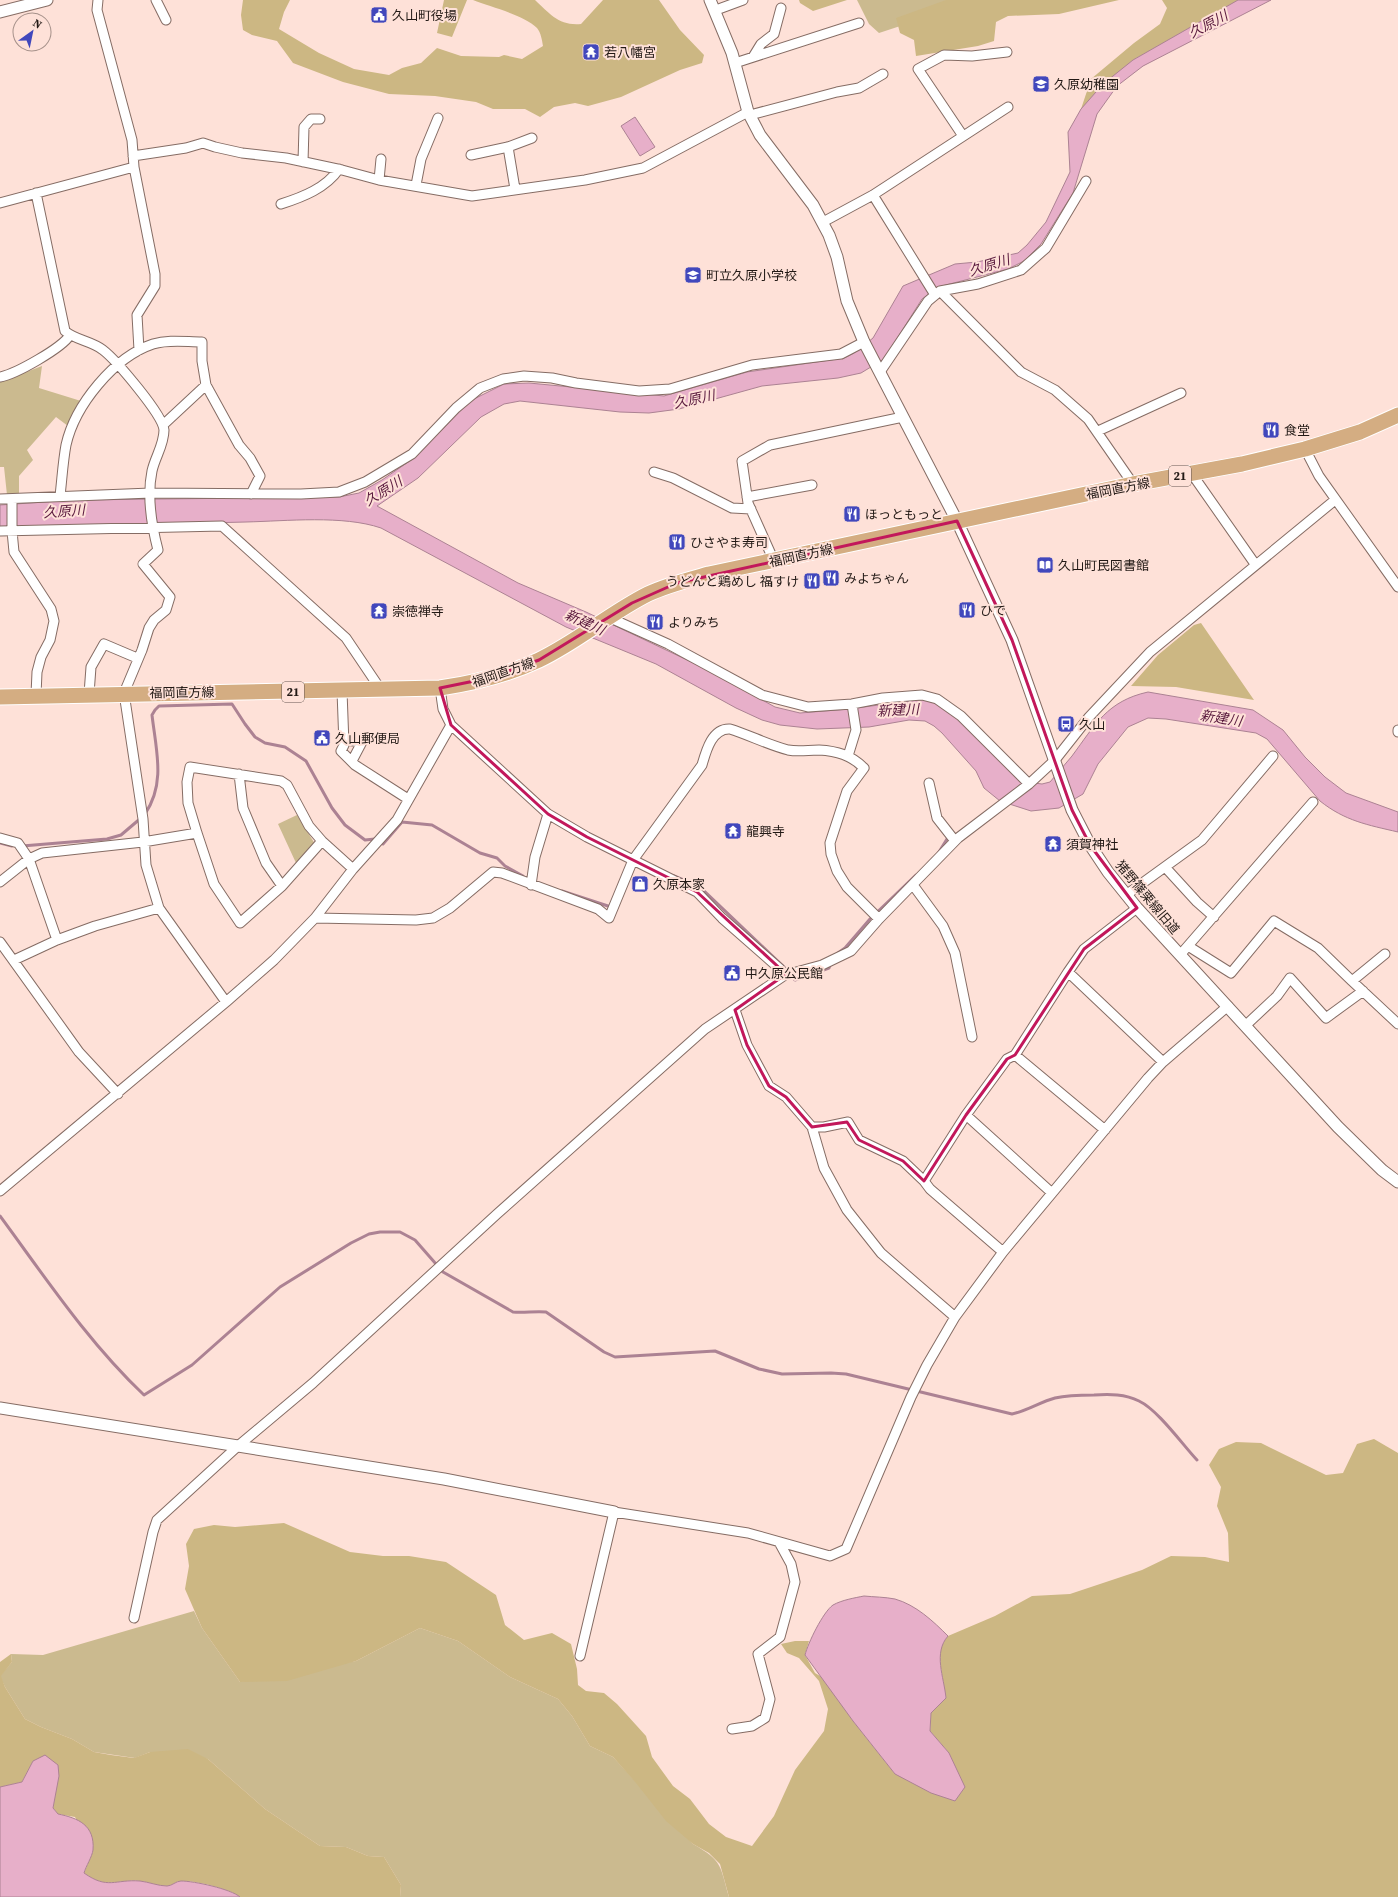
<svg xmlns="http://www.w3.org/2000/svg" width="1398" height="1897" viewBox="0 0 1398 1897" font-family="'Source Serif 4','Noto Sans JP',serif">
  <rect width="100%" height="100%" fill="#fee1d8"/>
  <path fill="#cbba8f" d="M 857,0 L 1006,0 L 958,7 L 879,33 L 869,24 Z
    M 42,366 L 39,388 L 81,401 L 68,426 L 56,417 L 27,450 L 33,460 L 19,476 L 19,495 L 7,495 L 4,467 L 0,467 L 0,382 Z
    M 297,815 L 315,844 L 296,863 L 278,824 Z
    M 194,1611 L 202,1628 L 240,1682 L 356,1661 L 420,1628 L 458,1641 L 510,1677 L 558,1699 L 572,1716 L 590,1746 L 613,1757 L 693,1844 C 723,1861 720,1866 729,1897 L 400,1897 L 401,1885 L 384,1857 L 368,1856 L 346,1847 L 320,1846 L 265,1809 L 208,1759 L 150,1752 L 135,1758 L 94,1752 L 72,1739 L 41,1727 L 25,1719 L 5,1687 L 0,1676 L 12,1662 L 11,1654 L 43,1655 Z"/>
  <path fill="#ccb783" d="M 243,0 L 290,0 L 284,12 L 279,29 L 319,53 L 354,69 L 389,75 L 402,68 L 421,63 L 437,48 L 461,56 L 499,57 L 504,55 L 522,59 L 543,46 C 542,40 541,33 537,28 C 524,15 491,7 473,0 L 535,0 C 550,14 559,26 581,24 L 603,0 L 659,0 L 680,30 L 704,55 L 702,63 L 680,70 L 621,97 L 588,106 L 575,103 L 554,107 L 540,117 L 525,109 L 493,109 L 476,102 L 435,96 L 389,94 L 343,82 L 293,63 L 277,41 L 252,35 L 243,30 L 241,15 Z
    M 444,0 L 467,0 L 452,37 L 437,33 Z
    M 799,0 L 847,0 L 813,11 L 800,3 Z
    M 946,0 L 1119,0 L 1059,14 L 1008,16 L 996,22 L 994,41 L 978,46 L 916,56 L 914,40 L 900,33 L 896,18 Z
    M 1162,0 L 1244,0 L 1133,60 L 1081,109 L 1091,79 L 1134,43 L 1160,24 L 1167,8 Z
    M 1201,623 L 1254,700 L 1176,687 L 1131,686 L 1158,655 L 1194,625 Z
    M 1374,1439 L 1398,1453 L 1398,1897 L 729,1897 L 720,1864 L 709,1853 L 693,1844 L 666,1821 L 636,1783 L 613,1757 L 590,1746 L 572,1716 L 558,1699 L 510,1677 L 458,1641 L 420,1628 L 356,1661 L 287,1681 L 240,1682 L 202,1628 L 185,1589 L 189,1566 L 186,1544 L 194,1529 L 214,1525 L 235,1527 L 284,1523 L 350,1552 L 383,1556 L 409,1556 L 446,1562 L 496,1595 L 505,1625 L 524,1640 L 552,1633 L 571,1644 L 577,1669 L 578,1685 L 586,1691 L 604,1693 L 617,1704 L 646,1736 L 652,1757 L 673,1786 L 690,1799 L 709,1824 L 726,1837 L 752,1846 L 774,1816 L 795,1770 L 824,1731 L 828,1709 L 819,1681 L 799,1658 L 787,1653 L 781,1644 L 795,1641 L 809,1641 L 805,1655 L 815,1673 L 825,1679 L 853,1721 L 895,1774 L 949,1753 L 930,1731 L 931,1713 L 946,1698 L 939,1657 L 942,1643 L 948,1636 L 995,1616 L 1032,1596 L 1070,1594 L 1142,1570 L 1171,1556 L 1205,1557 L 1229,1562 L 1228,1533 L 1217,1506 L 1221,1487 L 1209,1465 L 1219,1449 L 1236,1442 L 1261,1443 L 1326,1475 L 1343,1473 L 1357,1444 Z
    M 11,1654 L 12,1662 L 1,1676 L 5,1687 L 25,1719 L 41,1727 L 72,1739 L 94,1752 L 111,1755 L 134,1758 L 150,1752 L 188,1749 L 208,1759 L 265,1809 L 320,1846 L 346,1847 L 368,1856 L 384,1857 L 401,1885 L 400,1897 L 240,1897 C 231,1889 194,1880 181,1881 C 176,1881 172,1886 167,1886 C 158,1886 149,1882 140,1881 C 115,1879 108,1890 84,1873 L 93,1851 L 75,1817 L 58,1814 L 53,1808 L 55,1794 L 33,1761 L 22,1782 L 0,1787 L 0,1662 Z"/>
  <path fill="#e7afc9" stroke="#ac8293" d="M 1238,0 L 1271,0 L 1143,66 L 1117,86 L 1097,114 L 1073,193 L 1041,244 L 1024,261 L 1008,269 L 942,286 L 922,299 L 884,359 L 861,373 L 838,378 L 762,386 L 679,409 L 649,413 L 620,412 L 520,401 L 504,404 L 481,417 L 418,478 L 377,506 L 518,583 L 586,612 L 704,668 L 775,707 L 800,713 L 849,709 L 916,700 L 927,700 L 938,704 L 952,713 L 1019,781 L 1042,784 L 1050,782 C 1057,773 1065,765 1072,756 C 1095,725 1107,701 1148,692 L 1253,710 L 1283,730 L 1305,757 L 1325,777 L 1346,793 L 1398,812 L 1398,832 C 1368,825 1345,821 1320,801 L 1267,739 L 1256,733 L 1166,719 L 1148,718 L 1128,727 L 1098,764 L 1083,794 L 1059,808 L 1031,811 L 1000,801 L 984,788 L 976,771 L 942,733 L 934,726 L 925,721 L 909,720 L 869,727 L 817,729 L 780,725 L 762,720 L 736,708 L 656,664 L 566,627 L 381,528 C 343,515 287,521 246,522 C 164,524 82,526 0,527 L 0,505 L 75,500 L 339,497 L 359,493 L 382,480 L 414,458 L 470,401 L 504,384 L 529,383 L 664,396 L 747,372 L 844,358 L 854,353 L 873,338 L 903,286 L 955,264 L 977,262 L 1018,253 L 1027,245 L 1046,222 L 1070,172 L 1068,132 L 1081,109 L 1103,84 L 1133,60 Z
    M 635,117 L 655,147 L 640,156 L 621,126 Z
    M 864,1596 C 874,1597 885,1597 895,1599 C 916,1605 933,1621 948,1636 C 933,1653 944,1677 946,1698 L 931,1713 L 930,1731 L 949,1753 L 965,1787 L 955,1801 L 931,1793 L 895,1774 L 853,1721 L 805,1655 C 808,1643 823,1612 833,1605 C 842,1600 854,1598 864,1596 Z
    M 45,1755 L 58,1765 L 59,1776 L 53,1808 L 58,1814 C 78,1818 95,1825 93,1850 C 92,1857 86,1866 84,1873 C 108,1890 115,1879 140,1881 C 149,1882 158,1886 167,1886 C 172,1886 176,1881 181,1881 C 194,1881 231,1889 240,1897 L 0,1897 L 0,1787 L 22,1782 L 33,1761 Z"/>
  <g fill="none" stroke-linecap="round" stroke-linejoin="round">
    <path stroke="#ac8293" stroke-width="3" d="M 145,814 C 166,783 156,750 152,715 L 155,710 L 159,706 L 232,704 L 245,724 L 255,737 L 265,743 L 285,747 L 306,761 L 332,808 L 345,825 L 365,840 L 375,839 L 383,844 L 402,822 L 432,825 L 480,853 L 497,858 L 505,866 L 523,876
      M 0,843 L 12,846
      M 22,846 L 107,839 L 121,835 L 141,818
      M 939,852 L 947,839
      M 674,876 L 700,887 L 784,967
      M 562,891 L 611,907
      M 838,953 L 845,948 L 870,919 L 916,875
      M 790,975 L 795,980 L 829,968 L 831,963
      M 0,1216 C 45,1277 88,1342 144,1395 L 192,1365 L 280,1287 L 351,1243 L 369,1234 L 380,1232 L 400,1232 L 415,1240 L 443,1272 L 513,1312 C 524,1313 535,1311 546,1312 L 604,1352 L 615,1357 L 715,1351 L 759,1369 L 782,1374 L 831,1373 L 846,1374 L 1012,1414 C 1027,1411 1040,1402 1055,1398 C 1068,1395 1081,1395 1094,1395 C 1110,1394 1125,1394 1139,1401 C 1158,1410 1182,1444 1197,1460"/>
    <g stroke="#856c64" stroke-width="11">
      <path id="minor" d="M 98,0 L 97,10 L 132,140 L 134,167 L 155,274 L 155,286 L 137,315 L 139,350
        M 156,0 L 166,20
        M 716,10 L 743,0
        M 753,57 L 761,44 L 774,34 L 781,8
        M 735,63 L 859,23
        M 750,115 L 837,92 L 859,88 L 883,74
        M 963,136 L 918,69 L 944,55 L 972,56 L 1007,52
        M 508,147 L 515,189
        M 471,155 L 508,147 L 532,138
        M 133,156 L 186,148 L 203,143 L 215,147 L 242,153 L 286,158 L 342,170 L 379,180 L 472,196 L 585,180 L 643,168 L 748,112
        M 303,162 L 304,127 L 311,119 L 320,119
        M 379,180 L 381,159
        M 416,185 L 421,159 L 438,118
        M 36,193 L 65,331 C 75,340 92,341 103,350 C 116,360 163,415 164,430 C 164,445 155,457 152,471 C 147,495 152,527 158,550 L 143,564 L 170,597 L 166,610 L 154,620 L 149,628 L 142,650 L 124,693 L 143,819 L 146,865 L 159,908 L 226,1002
        M 873,195 L 935,295
        M 0,203 L 134,167
        M 281,204 C 303,197 326,188 339,169
        M 823,222 L 873,195 L 1008,107
        M 940,291 L 1021,372 L 1055,390 L 1088,419 L 1133,484
        M 880,372 L 928,301 L 940,291 L 978,284 L 1021,270 L 1046,248 L 1086,181
        M 0,377 C 16,374 62,348 70,335
        M 163,425 L 206,385
        M 1098,431 L 1181,393
        M 1305,449 L 1319,476 L 1398,587
        M 654,472 L 673,478 L 732,508 L 751,509
        M 1192,474 L 1255,564
        M 60,496 C 62,479 63,461 66,445 C 75,405 114,357 153,344 C 169,339 186,342 202,342 L 202,361 L 206,385 L 239,445 L 250,458 L 260,476 L 251,494
        M 747,497 L 812,485
        M 0,499 L 151,493 L 301,494 L 339,492 L 365,482 L 412,454 L 456,408 L 480,388 L 503,379 L 524,376 L 552,378 L 576,383 L 639,391 L 670,389 L 752,365 L 841,354 L 864,342
        M 12,499 L 12,531 L 14,552 L 51,609 L 54,621 L 50,640 L 41,657 L 37,672 L 36,695
        M 0,531 L 222,526 L 346,638 L 381,690
        M 774,561 L 748,503 L 742,461 L 770,445 L 903,417
        M 608,617 L 668,644 L 762,695 L 808,707 L 852,704 L 883,698 L 922,695 L 937,699 L 961,716 L 1029,784
        M 440,688 L 443,709 L 451,725 L 548,814 L 587,837 L 697,892 L 722,918 L 780,969 L 785,975
        M 342,691 L 344,745 L 341,751 L 355,765 L 408,799
        M 89,694 L 91,667 L 104,644 L 137,658
        M 1398,730 L 1398,732
        M 344,740 L 362,742 L 352,761
        M 848,756 L 856,730 L 852,704
        M 239,774 L 243,808 L 266,863 L 282,886
        M 929,783 L 937,818 L 955,841
        M 0,838 L 18,843 L 29,859 L 57,940
        M 322,841 L 282,886 L 240,923 L 214,884 L 197,833 L 188,803 L 187,782 L 190,767 L 281,781 L 287,785 L 309,826 L 322,841 L 353,869
        M 1165,867 L 1197,902 L 1214,917
        M 0,882 L 29,859 L 42,853 L 143,842 L 197,833
        M 531,885 L 535,857 L 548,814
        M 913,885 L 943,926 L 955,953 L 972,1037
        M 1126,895 L 1202,840 L 1273,756
        M 315,918 L 416,920 L 433,918 L 450,908 L 493,872 L 502,873 L 598,909 L 609,918 L 633,860 L 702,765 C 706,751 712,728 730,729 C 749,735 769,745 788,750 C 799,752 808,750 819,750 C 837,751 851,755 864,768 L 847,791 L 830,843 L 831,854 L 837,871 L 847,887 L 879,919
        M 0,942 L 79,1052 L 118,1094
        M 1188,946 L 1231,973 L 1274,921 L 1318,948 L 1352,981
        M 1385,954 L 1352,981 L 1398,1024
        M 1180,955 L 1313,802
        M 14,960 L 57,940 L 95,926 L 159,908
        M 1068,972 L 1163,1062
        M 735,1010 L 747,1045 L 769,1086 L 786,1097 L 812,1127 L 824,1168 L 847,1210 L 881,1253 L 955,1317
        M 1245,1026 L 1277,996 L 1290,978 L 1326,1018 L 1363,991
        M 1015,1055 L 1105,1130
        M 966,1115 L 1052,1193
        M 812,1127 L 824,1127 L 848,1122 L 859,1140 L 903,1161 L 924,1181 L 930,1189 L 1003,1252
        M 924,1181 L 966,1115 L 1007,1059 L 1015,1055 L 1068,972 L 1084,949 L 1137,908
        M 0,1191 L 226,1002 L 274,960 L 315,918 L 353,869 L 397,820 L 451,725
        M 134,1618 L 153,1532 L 157,1520 L 238,1446 L 313,1383 L 497,1214 L 705,1029 L 785,975 L 822,965 L 851,951 L 879,919 L 958,838 L 1029,784 L 1055,760 L 1089,717 L 1150,652 L 1335,500
        M 580,1656 L 614,1512 L 748,1533 L 830,1556 L 846,1549 L 911,1397 L 927,1365 L 955,1317 L 1003,1252 L 1148,1078 L 1163,1062 L 1228,1006
        M 732,1729 L 752,1726 L 765,1718 L 770,1699 L 758,1654 L 780,1637 L 795,1582 L 791,1564 L 779,1542"/>
    </g>
    <g stroke="#856c64" stroke-width="13">
      <path id="tertiary" d="M 710,0 L 732,53 L 748,112 L 760,135 L 813,205 L 829,235 L 837,257 L 847,301 L 864,342 L 957,521 L 1012,640 L 1072,810 L 1090,845 L 1108,872 L 1137,908 L 1338,1127 L 1382,1170 L 1398,1182
        M 0,12 L 47,0
        M 0,1408 L 444,1479 L 614,1512"/>
    </g>
    <g stroke="#fff" stroke-width="17">
      <path id="primary" d="M 0,697 L 440,688 C 474,683 507,675 539,660 C 577,642 610,613 648,594 C 667,585 688,580 709,574 L 1133,484 L 1242,464 L 1305,449 L 1360,432 L 1398,415"/>
    </g>
    <use href="#minor" stroke="#fff" stroke-width="9"/>
    <use href="#tertiary" stroke="#fff" stroke-width="11"/>
    <use href="#primary" stroke="#d4ad82" stroke-width="15"/>
  </g>
  <path fill="none" stroke="#c2185b" stroke-width="3" stroke-linejoin="round" d="M 957,521 L 1012,640 L 1072,810 L 1090,845 L 1137,908 L 1084,949 L 1015,1055 L 1007,1059 L 966,1115 L 924,1181 L 903,1161 L 859,1140 L 847,1122 L 812,1127 L 786,1097 L 769,1086 L 747,1045 L 735,1010 L 786,974 L 697,892 L 587,837 L 548,814 L 451,725 L 440,688 L 489,678 L 539,660 L 632,603 L 677,583 Z"/>
  <defs>
    <g id="civic-square" transform="scale(0.9)"><rect x="-9" y="-9" width="18" height="18" rx="4" fill="#4147bc" stroke="#fee1d8"/><path d="M-.6-6.5H3V-4.5H.6V-3L4-1V1h2V6H-6V1h2V-1L-.6-3ZM-1.2 2.5V6h2.4V2.5Z" fill="#fff"/></g>
    <g id="temple-square" transform="scale(0.9)"><rect x="-9" y="-9" width="18" height="18" rx="4" fill="#4147bc" stroke="#fee1d8"/><path d="M0-6L5-2H3V0L6.5 2.5H4V6H1.5V3h-3V6H-4V2.5H-6.5L-3 0V-2H-5Z" fill="#fff"/></g>
    <g id="school-square" transform="scale(0.9)"><rect x="-9" y="-9" width="18" height="18" rx="4" fill="#4147bc" stroke="#fee1d8"/><path d="M0-5L7-2L0 1L-7-2ZM-4 1L0 2.5L4 1V4Q0 6-4 4Z" fill="#fff"/></g>
    <g id="restaurant-square" transform="scale(0.9)"><rect x="-9" y="-9" width="18" height="18" rx="4" fill="#4147bc" stroke="#fee1d8"/><path d="M-5-6h1v4h1v-4h1v4h1v-4h1v5L-1.5 .5V6h-2V.5L-5-1ZM5-6V6H3V1.5H1.5Q1.5-4 5-6Z" fill="#fff"/></g>
    <g id="library-square" transform="scale(0.9)"><rect x="-9" y="-9" width="18" height="18" rx="4" fill="#4147bc" stroke="#fee1d8"/><path d="M-6-4Q-3-5.5-.7-3.5V5Q-3 3-6 4ZM6-4Q3-5.5 .7-3.5V5Q3 3 6 4Z" fill="#fff"/></g>
    <g id="bus-square" transform="scale(0.9)"><rect x="-9" y="-9" width="18" height="18" rx="4" fill="#4147bc" stroke="#fee1d8"/><path d="M-5-6H5V4H4V6H2V4H-2V6H-4V4H-5ZM-3.5-4V0h7V-4ZM-3.5 1.2v1.5H-2V1.2ZM2 1.2v1.5H3.5V1.2Z" fill="#fff"/></g>
    <g id="shop-square" transform="scale(0.9)"><rect x="-9" y="-9" width="18" height="18" rx="4" fill="#4147bc" stroke="#fee1d8"/><path d="M-5-2.5h2.3a2.7 3.5 0 0 1 5.4 0H5L5.5 6h-11ZM-1.5-2.5h3a1.5 2.3 0 0 0-3 0Z" fill="#fff"/></g>
  </defs>
  <g fill-rule="evenodd">
    <use href="#civic-square" x="379" y="15"/>
    <use href="#temple-square" x="591" y="52"/>
    <use href="#school-square" x="1041" y="84"/>
    <use href="#school-square" x="693" y="275"/>
    <use href="#restaurant-square" x="1271" y="430"/>
    <use href="#restaurant-square" x="852" y="514"/>
    <use href="#restaurant-square" x="677" y="542"/>
    <use href="#library-square" x="1045" y="565"/>
    <use href="#restaurant-square" x="831" y="578"/>
    <use href="#restaurant-square" x="812" y="581"/>
    <use href="#restaurant-square" x="967" y="610"/>
    <use href="#temple-square" x="379" y="611"/>
    <use href="#restaurant-square" x="655" y="622"/>
    <use href="#bus-square" x="1066" y="724"/>
    <use href="#civic-square" x="322" y="738"/>
    <use href="#temple-square" x="733" y="831"/>
    <use href="#temple-square" x="1053" y="844"/>
    <use href="#shop-square" x="640" y="884"/>
    <use href="#civic-square" x="732" y="973"/>
  </g>
  <g text-anchor="middle" stroke-width="4" stroke-linejoin="round" paint-order="stroke">
    <g fill="#fee1d8" stroke="#645550" stroke-width="1">
      <rect x="1169" y="466" width="22" height="20" rx="3"/>
      <rect x="282" y="682" width="22" height="20" rx="3"/>
    </g>
    <g font-size="12" font-weight="bold" fill="#221915">
      <text x="1180" y="480">21</text>
      <text x="293" y="696">21</text>
    </g>
    <g font-size="13" fill="#221915" stroke="#fee1d8" text-anchor="start">
      <text x="392" y="20">久山町役場</text>
      <text x="604" y="57">若八幡宮</text>
      <text x="1054" y="89">久原幼稚園</text>
      <text x="706" y="280">町立久原小学校</text>
      <text x="1284" y="435">食堂</text>
      <text x="865" y="519">ほっともっと</text>
      <text x="690" y="547">ひさやま寿司</text>
      <text x="1058" y="570">久山町民図書館</text>
      <text x="844" y="583">みよちゃん</text>
      <text x="799" y="586" text-anchor="end">うどんと鶏めし 福すけ</text>
      <text x="980" y="615">ひで</text>
      <text x="392" y="616">崇徳禅寺</text>
      <text x="668" y="627">よりみち</text>
      <text x="1079" y="729">久山</text>
      <text x="335" y="743">久山郵便局</text>
      <text x="746" y="836">龍興寺</text>
      <text x="1066" y="849">須賀神社</text>
      <text x="653" y="889">久原本家</text>
      <text x="745" y="978">中久原公民館</text>
    </g>
    <g font-size="13" fill="#221915" stroke="#fee1d8">
      <text transform="translate(1118 488) rotate(-11)" y="5">福岡直方線</text>
      <text transform="translate(801 555) rotate(-12)" y="5">福岡直方線</text>
      <text transform="translate(503 672) rotate(-19)" y="5">福岡直方線</text>
      <text transform="translate(182 692) rotate(-1)" y="5">福岡直方線</text>
      <text transform="translate(1148 897) rotate(50)" y="5">猪野篠栗線旧道</text>
    </g>
    <g font-size="14" font-style="italic" fill="#5a1a3e" stroke="#fee1d8">
      <text transform="translate(1208 24) rotate(-28)" y="5">久原川</text>
      <text transform="translate(989 265) rotate(-17)" y="5">久原川</text>
      <text transform="translate(694 399) rotate(-12)" y="5">久原川</text>
      <text transform="translate(383 491) rotate(-32)" y="5">久原川</text>
      <text transform="translate(64 511) rotate(-4)" y="5">久原川</text>
      <text transform="translate(585 622) rotate(24)" y="5">新建川</text>
      <text transform="translate(898 710) rotate(-3)" y="5">新建川</text>
      <text transform="translate(1221 718) rotate(9)" y="5">新建川</text>
    </g>
  </g>
  <g transform="translate(32 32) rotate(33)"><circle r="19" fill="#fee1d8" stroke="#a6918a"/>
  <path d="M0-3L7 15L0 10L-7 15Z" fill="#4147bc"/>
  <text y="-6" font-size="11" font-weight="bold" text-anchor="middle" fill="#221915">N</text>
  </g>
</svg>
